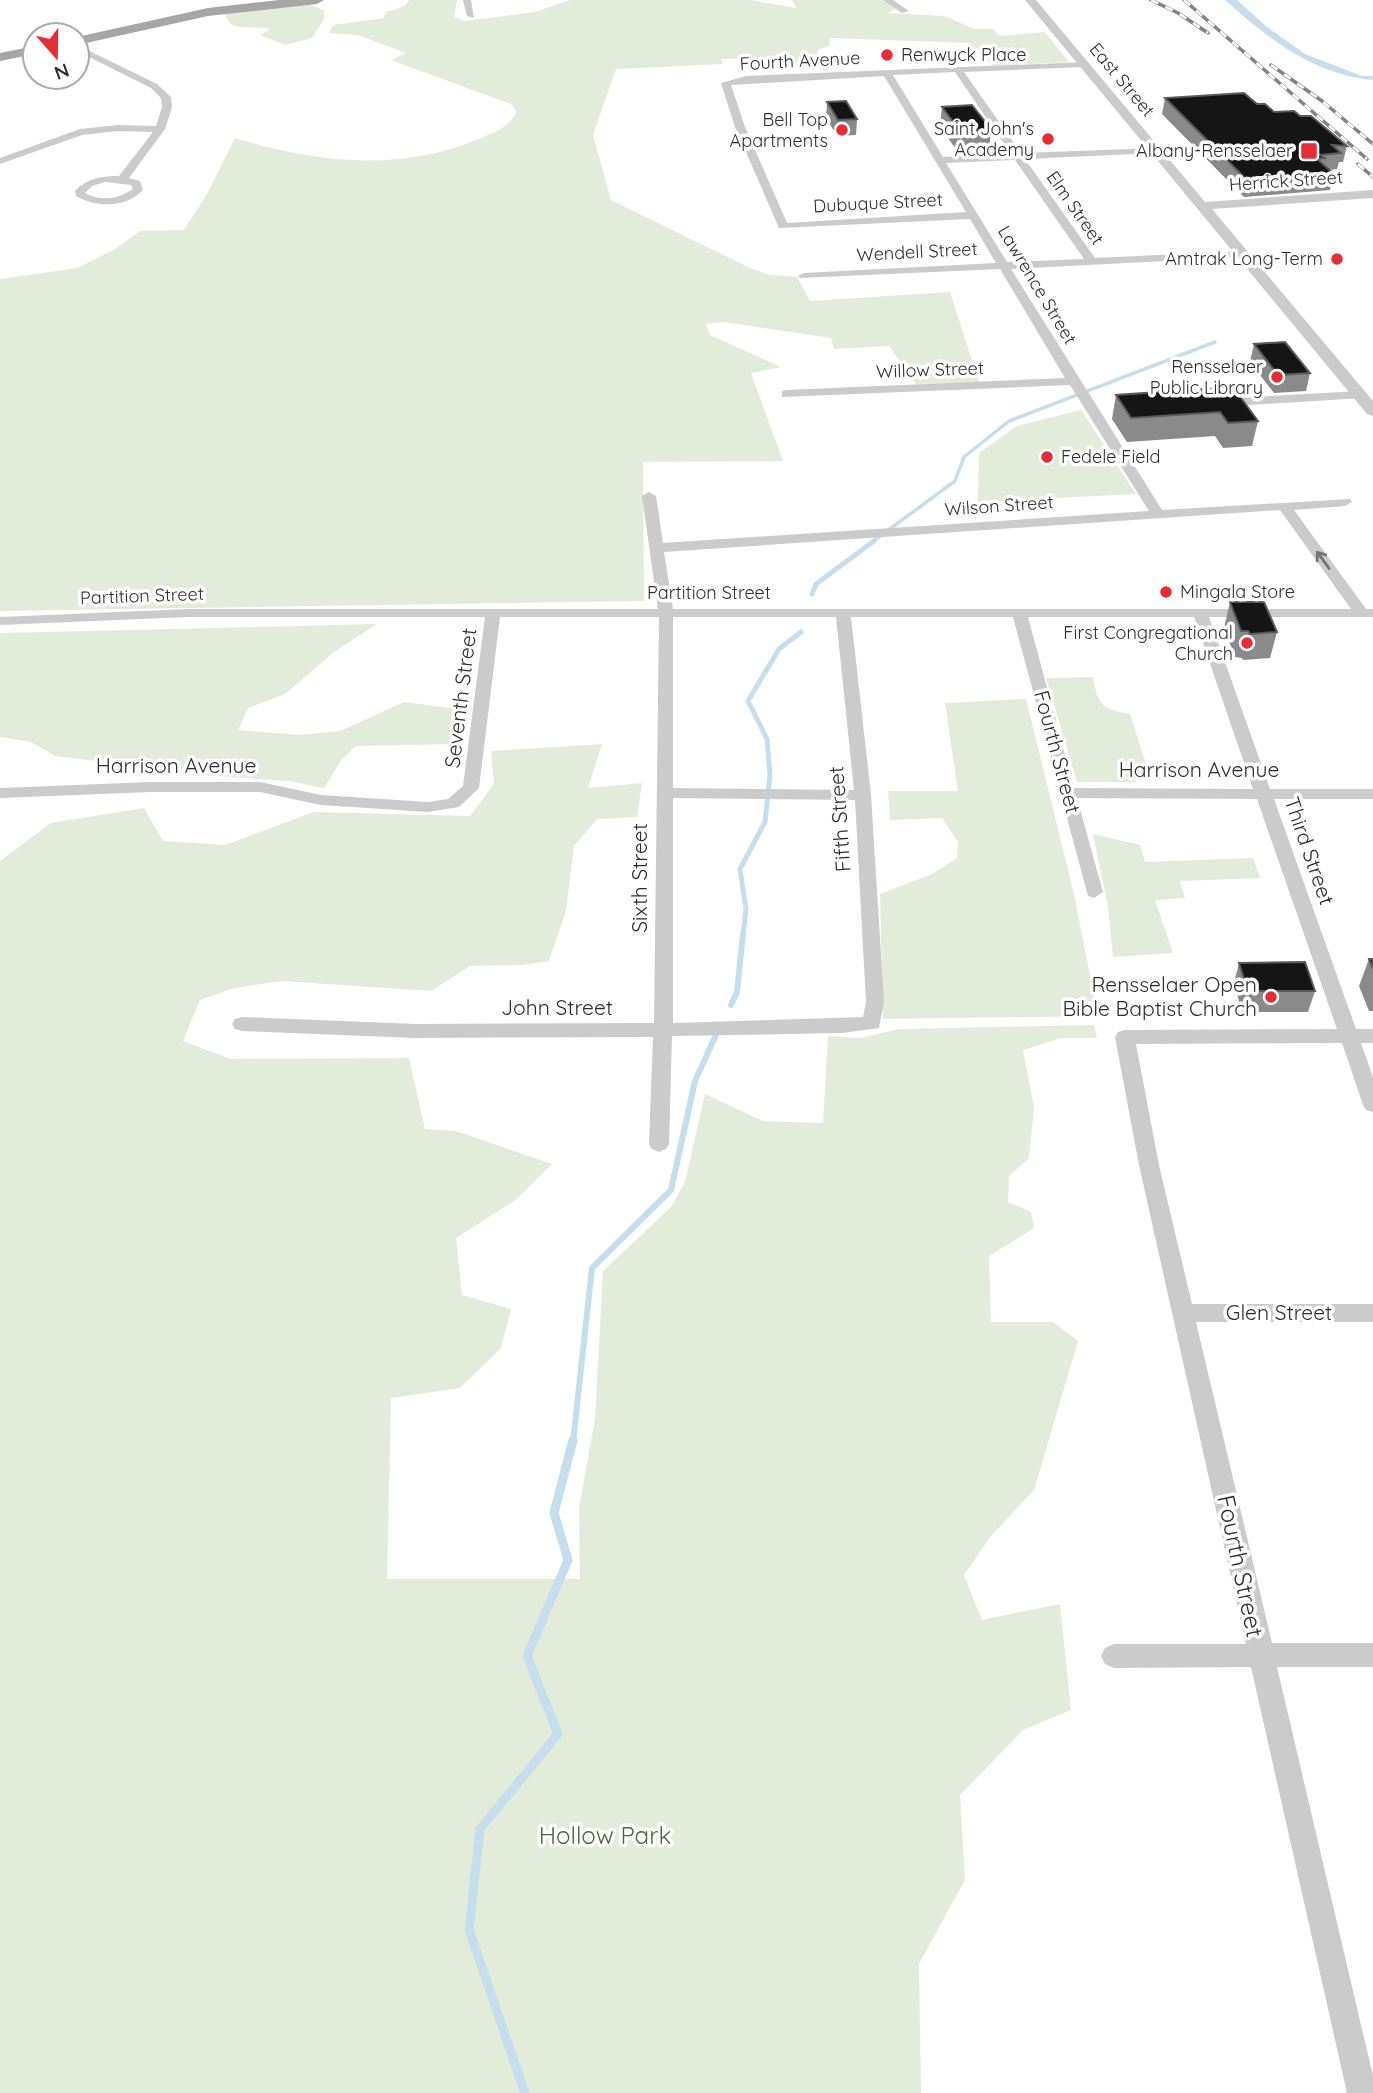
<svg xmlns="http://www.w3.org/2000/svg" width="1373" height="2093" viewBox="0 0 1373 2093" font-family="Quicksand,sans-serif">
  <rect width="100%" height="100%" fill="#fff"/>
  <path fill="#e3ebdb" d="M 409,0 L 457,0 L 454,17 L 465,21 L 535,12 L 570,0 L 750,0 L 796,8 L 792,0 L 882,0 L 897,8 L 888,13 L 944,16 L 975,29 L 993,29 L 1000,36 L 1045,32 L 1069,62 L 993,66 L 970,43 L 830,38 L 829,46 L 817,50 L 819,58 L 839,64 L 762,66 L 758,58 L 721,59 L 723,64 L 616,69 L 593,135 L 611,200 L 752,269 L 771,275 L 797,277 L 810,301 L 950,292 L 979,382 L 916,384 L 889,346 L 834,349 L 831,338 L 723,322 L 706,324 L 710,335 L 781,367 L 751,373 L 783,461 L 643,462 L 644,601 L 0,611 L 0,279 L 77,268 L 115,249 L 140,231 L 184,230 L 207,194 L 235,138 C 313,162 396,172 474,141 C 494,132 505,131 517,112 L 511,104 L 391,60 L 406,53 L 358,35 L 329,33 L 334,25 L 383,18 L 386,12 L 405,6 Z
    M 308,4 L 324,10 L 324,19 L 312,38 L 285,45 L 260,35 L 269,30 L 268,28 L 240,27 L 230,24 L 224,13 Z
    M 1081,410 L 1136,494 L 978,502 L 979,453 L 1017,426 Z
    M 377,624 L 334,652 L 285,694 L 248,708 L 238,730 L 299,735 L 340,731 L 404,702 L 464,710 L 457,744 L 356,746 L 342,759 L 324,788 L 289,781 L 215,776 L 55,756 L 31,742 L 0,737 L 0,633 Z
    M 1093,677 C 1098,705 1101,709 1130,714 L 1146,764 L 1130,764 L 1136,782 L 1077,782 L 1046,678 Z
    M 1026,699 L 1074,894 L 1098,1016 L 883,1019 L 880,894 L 932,874 L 957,858 L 958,842 L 942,818 L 890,820 L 888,791 L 958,791 L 945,703 Z
    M 602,744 L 588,788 L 642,783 L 637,817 L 597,819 L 574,846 L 566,911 L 549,961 L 521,965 L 470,966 L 431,991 L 282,981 L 234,988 L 200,1000 L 183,1041 L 231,1059 L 409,1058 L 425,1129 L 456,1131 L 552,1164 L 517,1199 L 456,1238 L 462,1295 L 511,1309 L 501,1348 L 460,1388 L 391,1398 L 387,1579 L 580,1579 L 579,1508 L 595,1419 L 603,1271 L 671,1207 L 685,1182 L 705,1094 L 763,1121 L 823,1123 L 828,1036 L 860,1038 L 899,1029 L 1094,1025 L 1097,1038 L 1061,1038 L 1023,1050 L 1034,1108 L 1029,1158 L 1009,1176 L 1008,1202 L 1031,1212 L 1034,1228 L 989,1256 L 991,1322 L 1053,1322 L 1078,1341 L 1034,1490 L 991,1536 L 964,1575 L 982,1620 L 1060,1604 L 1071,1710 L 1023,1730 L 960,1795 L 965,1880 L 919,1964 L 921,2093 L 0,2093 L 0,861 L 51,823 L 144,808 L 163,841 L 225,845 L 314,812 L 470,816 L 494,784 L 491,751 Z
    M 1093,834 L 1140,845 L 1145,862 L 1253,858 L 1260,878 L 1180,881 L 1185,898 L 1155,900 L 1173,953 L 1113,957 L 1108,907 Z"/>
  <path fill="#c6ddec" d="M 1225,0 L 1237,0 L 1267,27 L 1305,54 L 1362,76 L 1373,76 L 1373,80 C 1314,75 1267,38 1225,0 Z"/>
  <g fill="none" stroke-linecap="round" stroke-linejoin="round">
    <path stroke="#c6ddec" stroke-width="3.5" d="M 872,542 L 955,481 L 964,457 L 1009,421 L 1215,342"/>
    <path stroke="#c6ddec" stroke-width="5" d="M 812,594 L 816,584 L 874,541
      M 743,935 L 746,909 L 740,869 L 765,822 L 770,775 L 767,739 L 748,701 L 779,649 L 801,632"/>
    <path stroke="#c6ddec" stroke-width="6" d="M 731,1005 L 737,992 L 743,934
      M 573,1442 L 592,1268 L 671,1190 L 695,1081 L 716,1035"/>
    <path stroke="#c6ddec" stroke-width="9" d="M 525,2093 L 469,1930 L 480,1829 L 558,1734 L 527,1656 L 568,1560 L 554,1513 L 573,1440"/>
    <path fill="#cbcbcb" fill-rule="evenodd" d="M 463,0 L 471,0 L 474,18 L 467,16 Z
      M 883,0 L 893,0 L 909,11 L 902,13 Z
      M 77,45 L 157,84 L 171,97 L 172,107 L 165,129 L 129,178 L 140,181 L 143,190 C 126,208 97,208 76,196 L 75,191 C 87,178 102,176 119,176 L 153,132 L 117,131 L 82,135 L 0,164 L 0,158 L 80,129 L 117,125 L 156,126 L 162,107 L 161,98 L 151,88 L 77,51 ZM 105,182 L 131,185 L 133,189 C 118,199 101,202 85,193 L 92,186 Z
      M 1086,62 L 1086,66 L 1083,67 L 964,72 L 1021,153 L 1159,148 L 1159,152 L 1155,153 L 1025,159 L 1095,258 L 1242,251 L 1248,254 L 1242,257 L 1011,269 L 1162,510 L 1350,499 L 1352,502 L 1345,506 L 1294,510 L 1366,609 L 1373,609 L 1373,617 L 1209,617 L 1270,789 L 1373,789 L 1373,799 L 1274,799 L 1356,1029 L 1373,1029 L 1373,1043 L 1361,1043 L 1373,1077 L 1373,1112 L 1366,1110 L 1363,1105 L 1342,1043 L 1136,1044 L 1159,1165 L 1192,1304 L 1373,1304 L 1373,1322 L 1196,1322 L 1272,1643 L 1373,1643 L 1373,1667 L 1277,1667 L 1373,2076 L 1373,2093 L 1347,2093 L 1251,1667 L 1114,1668 L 1105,1664 L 1101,1656 L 1105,1648 L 1114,1644 L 1246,1644 L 1139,1165 L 1115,1037 L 1118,1032 L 1125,1030 L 1337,1029 L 1257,799 L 1077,798 L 1103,892 L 1094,898 L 1088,896 L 1013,617 L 851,617 L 871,795 L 884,1002 L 879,1028 L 842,1033 L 672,1036 L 669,1144 L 666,1149 L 659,1152 L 652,1149 L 649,1144 L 653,1037 L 416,1038 L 242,1031 L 235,1029 L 232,1024 L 235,1019 L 242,1017 L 416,1024 L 654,1023 L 659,617 L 500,617 L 479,788 L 459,807 L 428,812 L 321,805 L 260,792 L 151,792 L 0,798 L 0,788 L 151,782 L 260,782 L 321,795 L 428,802 L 448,799 L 463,786 L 485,617 L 188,617 L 0,625 L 0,617 L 188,609 L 658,609 L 642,496 L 649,492 L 656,496 L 663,543 L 1149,511 L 1070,385 L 782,397 L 782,391 L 786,390 L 1065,378 L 1000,269 L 800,278 L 798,276 L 804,273 L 996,263 L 970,219 L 779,228 L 735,127 L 721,83 L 746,76 ZM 955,72 L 1011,154 L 943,157 L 893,75 ZM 884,76 L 966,212 L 787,223 L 745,127 L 731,85 ZM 1015,160 L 1084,259 L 1007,262 L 946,163 ZM 1280,510 L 1351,609 L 673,609 L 664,552 ZM 673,617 L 836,617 L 854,790 L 673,788 ZM 1028,617 L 1194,617 L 1253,789 L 1074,788 ZM 673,798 L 855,800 L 866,1002 L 863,1017 L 673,1023 Z
      M 1359,391 L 1363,392 L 1363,398 L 1217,407 L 1211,403 L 1217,399 Z"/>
    <path fill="#cbcbcb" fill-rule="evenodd" d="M 1025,0 L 1036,0 L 1205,202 L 1373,190 L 1373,198 L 1212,209 L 1373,401 L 1373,416 L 1367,414 Z"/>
    <path fill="#a6a6a6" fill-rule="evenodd" d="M 279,0 L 324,0 L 317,4 L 208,16 L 77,45 L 77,37 L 208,8 Z
      M 35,46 L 35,54 L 0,61 L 0,53 Z"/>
    <g stroke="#838383" stroke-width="3.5">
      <path id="rail" d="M 1151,0 L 1178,13 L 1208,33
        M 1184,0 L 1367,159
        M 1271,65 L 1322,101 L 1373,144
        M 1358,164 L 1373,177"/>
    </g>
    <use href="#rail" stroke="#fff" stroke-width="2.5" stroke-dasharray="8" stroke-linecap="butt"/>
  </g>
  <path fill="#8a8a8a" d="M 1165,98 L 1257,104 L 1274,112 L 1300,116 L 1347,146 L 1343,162 L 1339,162 L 1337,169 L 1329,170 L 1334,174 L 1330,190 L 1244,197 L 1162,114 Z
    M 827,102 L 857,119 L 856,135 L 837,136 L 826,118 Z
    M 942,107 L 991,129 L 989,150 L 958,152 L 940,127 Z
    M 1254,344 L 1310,373 L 1306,391 L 1274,393 L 1250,362 Z
    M 1233,387 L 1258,421 L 1252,446 L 1223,448 L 1215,436 L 1127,442 L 1112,419 L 1116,395 Z
    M 1230,602 L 1277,632 L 1270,658 L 1243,660 L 1242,658 L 1235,657 L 1224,628 Z
    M 1369,959 L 1373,959 L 1373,1011 L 1369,1011 L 1359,986 Z
    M 1239,963 L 1315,991 L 1308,1012 L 1242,1012 L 1234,983 Z"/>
  <path fill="#151515" stroke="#5b5b5b" stroke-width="2" d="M 1244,93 L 1257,104 L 1265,104 L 1274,112 L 1294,111 L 1300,116 L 1311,116 L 1347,146 L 1332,145 L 1341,153 L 1320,155 L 1325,158 L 1317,159 L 1334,174 L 1247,180 L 1165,98 Z
    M 846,101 L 857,119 L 838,120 L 827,102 Z
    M 972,105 L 991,129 L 960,131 L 942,107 Z
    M 1285,342 L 1310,373 L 1278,375 L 1254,344 Z
    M 1233,387 L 1258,421 L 1228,423 L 1220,412 L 1131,418 L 1116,395 Z
    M 1230,602 L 1264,602 L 1277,632 L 1250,634 L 1248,631 L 1241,631 Z
    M 1369,959 L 1373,959 L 1373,969 Z
    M 1305,962 L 1315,991 L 1248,991 L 1239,963 Z"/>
  <defs><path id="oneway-shaft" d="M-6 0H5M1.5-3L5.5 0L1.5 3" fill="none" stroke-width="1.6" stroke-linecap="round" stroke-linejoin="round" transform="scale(1.75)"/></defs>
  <use stroke="#757575" href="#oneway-shaft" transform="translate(1323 560) rotate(-126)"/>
  <g fill="#e82c36" stroke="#fff" stroke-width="2.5">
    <circle cx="887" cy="55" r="7"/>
    <circle cx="842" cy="130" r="7"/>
    <circle cx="1048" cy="139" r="7"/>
    <rect x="1300" y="142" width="18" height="18" rx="3.5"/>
    <circle cx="1337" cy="259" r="7"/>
    <circle cx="1277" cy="377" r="7"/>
    <circle cx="1047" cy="457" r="7"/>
    <circle cx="1166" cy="592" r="7"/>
    <circle cx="1247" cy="643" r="7"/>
    <circle cx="1271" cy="997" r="7"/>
  </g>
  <g text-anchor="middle" stroke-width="7" stroke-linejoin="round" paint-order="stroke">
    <g font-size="18" fill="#2e2e2e" stroke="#fff" text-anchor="end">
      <text x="901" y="61" text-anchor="start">Renwyck Place</text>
      <text x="828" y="126">Bell Top<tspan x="828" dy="21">Apartments</tspan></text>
      <text x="1034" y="135">Saint John's<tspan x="1034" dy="21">Academy</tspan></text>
      <text x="1293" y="157">Albany-Rensselaer</text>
      <text x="1323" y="265">Amtrak Long-Term</text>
      <text x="1263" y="373">Rensselaer<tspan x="1263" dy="21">Public Library</tspan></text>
      <text x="1061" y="463" text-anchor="start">Fedele Field</text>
      <text x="1180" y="598" text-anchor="start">Mingala Store</text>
      <text x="1233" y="639">First Congregational<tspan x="1233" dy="21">Church</tspan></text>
    </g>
    <g font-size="18" fill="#2e2e2e" stroke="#fff">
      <text transform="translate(800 61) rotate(-3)" y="6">Fourth Avenue</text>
      <text transform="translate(1122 80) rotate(50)" y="6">East Street</text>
      <text transform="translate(1286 181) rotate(-4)" y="6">Herrick Street</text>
      <text transform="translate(878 203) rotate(-3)" y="6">Dubuque Street</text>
      <text transform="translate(1075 208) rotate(55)" y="6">Elm Street</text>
      <text transform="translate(917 252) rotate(-3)" y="6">Wendell Street</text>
      <text transform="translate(1037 285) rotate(59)" y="6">Lawrence Street</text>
      <text transform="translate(930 370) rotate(-2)" y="6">Willow Street</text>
      <text transform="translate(999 506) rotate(-4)" y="6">Wilson Street</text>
      <text x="709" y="599">Partition Street</text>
      <text transform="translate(142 596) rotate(-2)" y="6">Partition Street</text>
    </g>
    <g font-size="21" fill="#2e2e2e" stroke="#fff">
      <text transform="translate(461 698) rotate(-83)" y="7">Seventh Street</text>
      <text transform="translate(1057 752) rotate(75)" y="7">Fourth Street</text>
      <text x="176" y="773">Harrison Avenue</text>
      <text x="1199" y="777">Harrison Avenue</text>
      <text transform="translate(840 819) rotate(-94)" y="7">Fifth Street</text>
      <text transform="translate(1309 851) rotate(71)" y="7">Third Street</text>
      <text transform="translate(640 878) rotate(-90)" y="7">Sixth Street</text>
      <text x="557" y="1015">John Street</text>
      <text x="1279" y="1320">Glen Street</text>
    </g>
    <g font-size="21" fill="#2e2e2e" stroke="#fff" text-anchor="end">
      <text x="1257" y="992">Rensselaer Open<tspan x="1257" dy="24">Bible Baptist Church</tspan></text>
    </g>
    <g font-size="24" fill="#2e2e2e" stroke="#fff">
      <text transform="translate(1240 1566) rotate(78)" y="8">Fourth Street</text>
    </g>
    <g font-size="24" fill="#506a3a" stroke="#fff">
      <text x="605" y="1844">Hollow Park</text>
    </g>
  </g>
  <g transform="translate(56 56) rotate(160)"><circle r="33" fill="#ffffff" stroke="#ababab" stroke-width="2"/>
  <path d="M0-5L12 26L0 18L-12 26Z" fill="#e82c36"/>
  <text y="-10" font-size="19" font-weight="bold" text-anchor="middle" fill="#2e2e2e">N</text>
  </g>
</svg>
